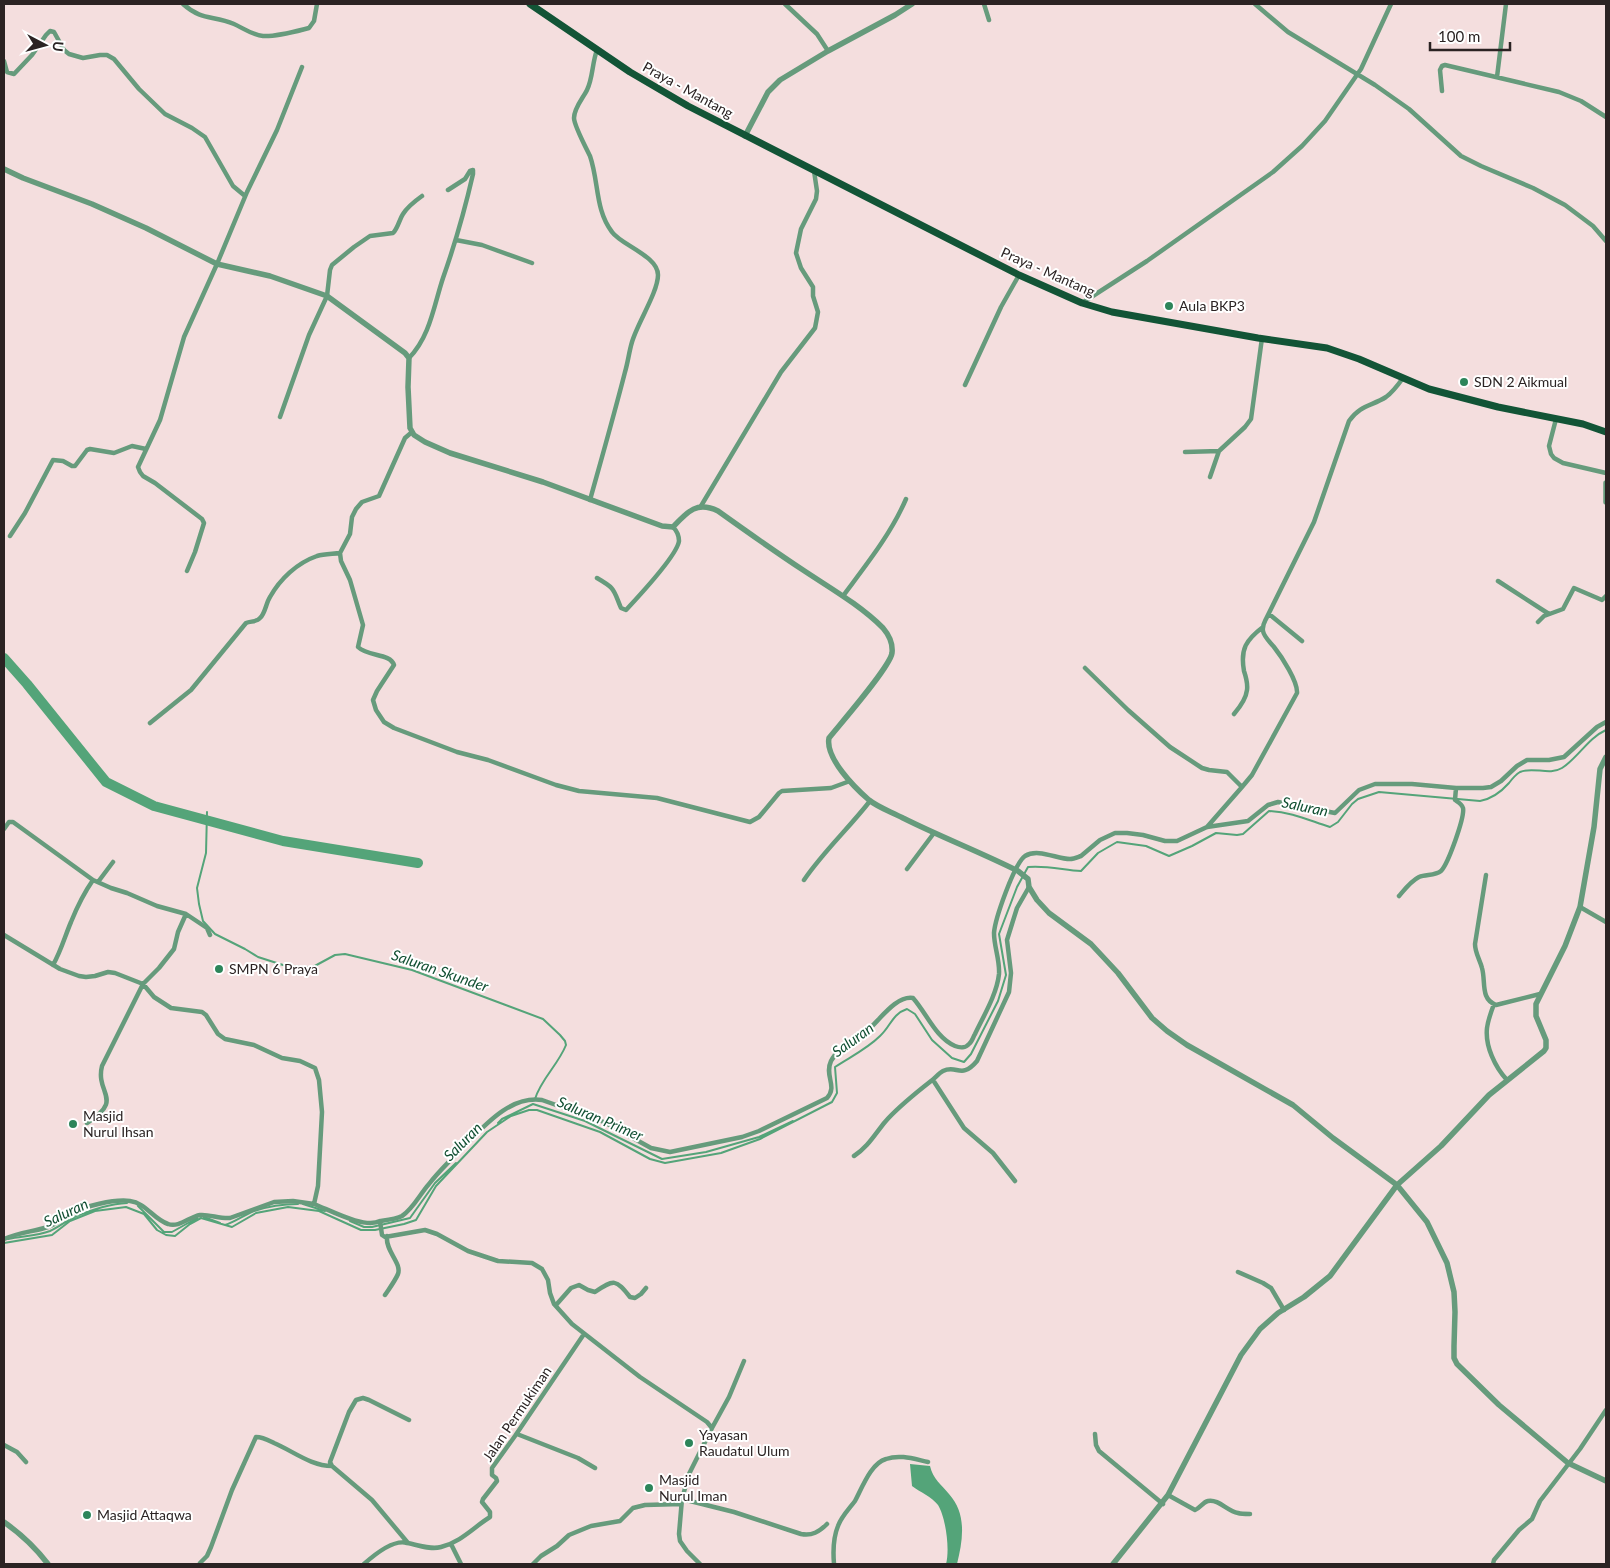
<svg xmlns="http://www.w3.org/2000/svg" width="1610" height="1568" viewBox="0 0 1610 1568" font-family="Lato,sans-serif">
  <rect width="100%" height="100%" fill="#f4dede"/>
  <path fill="#54a479" d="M 910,1464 L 930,1466 C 933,1479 941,1484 949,1494 C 967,1514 963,1540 957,1564 L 946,1564 C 950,1550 946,1518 938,1505 C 932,1497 920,1492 912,1486 Z"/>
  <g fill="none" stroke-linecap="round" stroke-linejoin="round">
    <path stroke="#54a479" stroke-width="2" d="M 207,812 L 206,853 L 197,888 L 199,904 L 203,921 L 215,934 L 245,949 L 258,957 L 283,965 L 311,968 L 335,955 L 345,954 L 412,970 L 543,1019 L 560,1035 L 565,1041 L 566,1045 C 558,1065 541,1079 535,1099
      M 498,1123 L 502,1119 L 533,1104 L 585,1121 L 662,1159 L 706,1152 L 759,1137 L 793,1121
      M 303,1204 L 325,1211
      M 138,1206 L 164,1232 L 172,1232 L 197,1218
      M 204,1217 L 220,1223
      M 350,1221 L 364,1227 L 372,1227 L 410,1218 L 435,1183 L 456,1163
      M 225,1225 C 235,1222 244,1215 254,1211 C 269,1206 283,1204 298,1204
      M 8,1239 C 22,1236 37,1236 50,1231 C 59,1227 66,1221 74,1217 C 91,1210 108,1204 127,1203
      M 4,1243 L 52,1235 L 70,1221 L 95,1211 L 126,1207 L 144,1214 L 157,1230 L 166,1235 L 175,1236 L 190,1224 L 201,1218 L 232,1227 L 256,1213 L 288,1207 L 319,1211 L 361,1230 L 375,1230 L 404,1224 L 416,1220 L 436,1186 L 487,1132 L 511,1116 L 529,1110 L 537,1110 L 600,1132 L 650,1159 L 665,1163 L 721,1153 L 760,1139 L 832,1102 L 837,1093 L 835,1067 C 850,1057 867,1049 880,1036 C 891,1026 892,1014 907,1009 L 915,1014 L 932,1040 L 952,1058 L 964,1062 L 971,1054 L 998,1001 L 1006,975 L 999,934 L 1017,887 L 1028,867 C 1045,865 1064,870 1081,871 L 1098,853 L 1117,842 L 1146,846 L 1169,856 L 1192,846 L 1216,833 L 1237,835 L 1243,834 L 1269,811 C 1292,812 1308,820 1330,827 L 1338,822 L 1352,804 L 1358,799 L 1379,792 L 1480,801 C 1491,799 1501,792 1509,783 C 1512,779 1515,775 1520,772 C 1533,766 1549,776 1562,768 C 1578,758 1588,738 1606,730"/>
    <path stroke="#54a479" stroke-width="10" d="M 4,658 L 27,684 L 106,782 L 154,806 L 283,841 L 418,863"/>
    <path stroke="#669b7c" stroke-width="4.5" d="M 183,4 C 202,21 213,15 234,24 C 243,28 252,35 263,36 C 276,37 297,31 309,28 L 314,21 L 317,4
      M 785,4 L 817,34 L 828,51
      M 984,4 L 989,20
      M 1255,4 L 1288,32 L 1375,85 L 1409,109 L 1461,156 L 1481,166 L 1533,188 L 1565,205 L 1593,226 L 1606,241
      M 4,61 L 7,72 L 14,74 L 32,55 L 46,35 L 50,31 L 54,32 L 64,50 L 69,54 L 83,58 L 100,55 L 107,55 L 114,59 L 139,89 L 165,114 L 192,128 L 205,137 L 233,186 L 245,196
      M 1497,77 L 1506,4
      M 1442,91 L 1440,70 L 1442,66 L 1445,65 L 1559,92 L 1581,101 L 1606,117
      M 456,240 L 482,245 L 532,263
      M 1082,303 L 1147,261 L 1273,172 L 1302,146 L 1325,121 L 1361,69 L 1391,4
      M 409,358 C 430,337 434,305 443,278 C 455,244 465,209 473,174 L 473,170 L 470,171 L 465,179 L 448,190
      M 965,385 L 1001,307 L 1019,275
      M 280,417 L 309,335 L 327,296 L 330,270 L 332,265 L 354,247 L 370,236 L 393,233 C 398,228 399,220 403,214 C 408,206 415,201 422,196
      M 1556,419 L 1549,446 L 1551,454 L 1554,458 L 1563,463 L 1606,473
      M 412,432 L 405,438 L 379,496 L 362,502 L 356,509 L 352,517 L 350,534 L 340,553 L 341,561 L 350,580 L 363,625 L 358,647 C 368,657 390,653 394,665 L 377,691 L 373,700 L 376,710 L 384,722 L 394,728 L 457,752 L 488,760 L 556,785 L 579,791 L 657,798 L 750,822 L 759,817 L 779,793 L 782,791 L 831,788 L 850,781
      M 1185,452 L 1219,451 L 1245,427 L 1251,419 L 1262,338
      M 1210,477 L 1219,451
      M 590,500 C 602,457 614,415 625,372 C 628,362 629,352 632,342 C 637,324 658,292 658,275 C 658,256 621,245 612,232 C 595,210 599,182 590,156 C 586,148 574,125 574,118 C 574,108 583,98 587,90 C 593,78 592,63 597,50
      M 701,506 L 781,372 L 815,328 L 818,312 L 813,296 L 813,287 L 801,268 L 796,253 L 801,229 L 816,199 L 817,191 L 814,171
      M 10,536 L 25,513 L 53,460 L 63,461 L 72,466 L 75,466 L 87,450 L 90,449 L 114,453 L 132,446 L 146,449
      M 187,571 L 195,552 L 204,523 L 202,519 L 155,483 L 143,476 L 140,472 L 138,467 L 160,420 L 184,337 L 217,264 L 247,192 L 277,130 L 302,67
      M 597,578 C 616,589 613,589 621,608 L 626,610 C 638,597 677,556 679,541 C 679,535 677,531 673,527
      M 1498,581 L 1549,614
      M 843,596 C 866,565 891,534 906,499
      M 1269,614 L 1302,641
      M 1538,622 L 1544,616 L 1563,609 L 1574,588 L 1602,600 L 1606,596
      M 1085,668 L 1128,710 L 1170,747 L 1202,768 L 1209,770 L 1227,772 L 1242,787 L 1252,775 L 1297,693 C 1298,682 1282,657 1274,647 C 1270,642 1264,637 1263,631 C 1262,626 1264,623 1266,619 L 1314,522 L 1349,421 C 1360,405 1372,406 1386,397 C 1393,392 1398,385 1403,378
      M 1234,714 C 1240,707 1246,699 1247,690 C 1248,683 1246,677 1244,671 C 1240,649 1246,640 1263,627
      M 150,723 L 191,690 L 246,623 C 251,621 257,622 260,618 C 265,614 266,603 270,597 C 280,579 297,563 317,556 C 324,554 333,554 340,553
      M 1207,827 L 1242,787
      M 4,829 L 9,822 L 13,822 L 93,880
      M 907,869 L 934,833
      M 1486,875 L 1475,944 C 1475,953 1480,960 1482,968 C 1486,982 1480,999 1496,1005 L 1540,994
      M 804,880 C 823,852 849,828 870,801
      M 98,882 L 113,862
      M 1399,896 C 1405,889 1411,881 1419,877 C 1426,874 1435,876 1441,871 C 1448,864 1465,817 1463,808 C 1462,804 1458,802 1455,800 L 1456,788
      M 1580,907 L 1606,922
      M 4,935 L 60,969 L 79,976 L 86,977 L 95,976 L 108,972 L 115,973 L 143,984 L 154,997 L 171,1008 L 202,1012 L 206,1015 L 218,1034 L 225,1039 L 254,1045 L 282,1058 L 300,1061 L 315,1068 L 319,1080 L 322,1112 L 318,1186 L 314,1204 L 293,1201 L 274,1202 L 230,1218 C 220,1219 209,1214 200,1215 C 189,1217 179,1228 168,1224 C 153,1219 146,1203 130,1201 C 114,1199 84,1206 71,1214 C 63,1218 56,1224 48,1227 C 32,1232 20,1232 4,1239
      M 53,965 C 61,951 65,936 71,922 C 77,907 84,893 93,880 L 111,888 L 127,893 L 157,906 L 186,914 L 207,928 L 210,935
      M 1494,1004 C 1491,1012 1488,1020 1487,1028 C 1485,1046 1495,1067 1507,1080
      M 933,1080 L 964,1128 L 993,1153 L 1015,1181
      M 87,1123 C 125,1099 95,1094 102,1066 L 143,984 L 159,968 L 174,949 L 178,932 L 186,914
      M 854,1156 C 868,1147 875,1134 885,1122 C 899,1106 915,1094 931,1081 C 935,1078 939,1073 943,1071 C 957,1064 961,1080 977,1061 L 1009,992 L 1011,973 L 1007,940 L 1017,908 L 1029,887
      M 314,1204 C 330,1210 364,1229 380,1221 L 382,1235 L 385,1237 L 425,1230 L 437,1234 L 468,1251 L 498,1261 L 532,1263 L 542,1269 L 548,1280 L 550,1293 L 554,1304 L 572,1324 L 640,1377 L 707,1422 L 712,1428 L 689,1474 L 682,1499 L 679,1534 L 680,1541 L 687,1551 L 700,1564
      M 380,1221 C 387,1220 396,1219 402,1216 C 413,1209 420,1194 429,1184 C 438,1172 450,1161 460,1150 C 481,1130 508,1095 542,1100 L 604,1122 L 651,1148 L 670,1152 L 742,1137 L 759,1131 L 827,1098 C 838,1086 824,1076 831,1061 C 838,1047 855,1041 867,1031 C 879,1021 896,995 913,998 C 927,1014 936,1038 955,1046 C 960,1048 966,1048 969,1044 C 972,1042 973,1037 975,1034 C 983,1017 997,994 999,974 C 1000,960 994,947 994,933 C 995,919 1014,864 1025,856 C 1038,848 1057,859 1070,859 C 1074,859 1078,857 1081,856 L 1100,840 L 1115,833 L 1127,833 L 1143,835 L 1165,841 L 1177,841 L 1207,827 L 1248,821 L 1268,805 L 1278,802 L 1335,813 L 1359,790 L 1375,784 L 1412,784 L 1456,788 L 1483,788 L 1491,787 L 1501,781 L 1517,766 L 1527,760 L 1549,760 L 1564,757 L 1597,727 L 1606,722
      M 1238,1272 L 1263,1283 L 1271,1288 L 1284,1310
      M 385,1295 C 389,1289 395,1281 398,1274 C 402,1263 385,1251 387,1236
      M 556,1305 L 571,1288 L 579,1285 L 588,1290 L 595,1292 C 614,1279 616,1279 630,1297 L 635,1298 L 641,1294 L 646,1288
      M 712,1428 L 729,1397 L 744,1361
      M 517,1434 L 578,1458 L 595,1468
      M 1095,1434 L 1096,1445 L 1099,1451 L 1163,1504
      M 4,1445 L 17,1452 L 26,1462
      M 1168,1495 L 1195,1510 C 1200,1508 1203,1502 1208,1501 C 1219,1499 1227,1511 1238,1513 C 1241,1514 1246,1514 1250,1514
      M 682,1499 L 734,1512 L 801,1534 C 812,1536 819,1532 827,1524
      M 408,1543 L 372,1500 L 332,1466 L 330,1462 L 349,1412 L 356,1400 L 363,1398 L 369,1400 L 409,1420
      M 451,1544 L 461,1564
      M 200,1563 L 207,1556 L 211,1547 L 232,1490 L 256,1437 C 263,1437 268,1440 274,1443 C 293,1451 311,1466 332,1466
      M 364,1564 C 374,1555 393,1539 407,1543 C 419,1545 430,1550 441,1547 C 461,1542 474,1527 490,1517 L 490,1512 L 482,1502 L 483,1499 L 497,1481 L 496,1478 L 492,1475 L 492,1468 L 515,1436 L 584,1334
      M 533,1564 L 541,1556 L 557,1546 L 569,1535 L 591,1526 L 620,1521 L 633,1508 L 645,1505 L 681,1504
      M 834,1564 C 833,1552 833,1538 838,1526 C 841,1517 849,1509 855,1501 C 862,1488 871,1463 886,1459 C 900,1454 914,1459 928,1462
      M 1493,1564 L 1494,1560 L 1519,1530 L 1532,1519 L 1540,1501 L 1580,1449 L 1606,1410"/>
    <path stroke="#669b7c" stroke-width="5.5" d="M 745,136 L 768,92 L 780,80 L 828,51 L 895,15 L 912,4
      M 4,169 L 23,178 L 92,204 L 146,228 L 217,264 L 270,276 L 327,296 L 405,353 L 409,358 L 408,387 L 410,428 L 414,435 L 425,442 L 450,453 L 543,482 L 662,526 L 673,527 C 688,511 697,501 718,511 C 746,531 774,551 803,570 C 830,588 860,605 883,628 C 889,635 893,644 892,653 C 890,667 841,723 829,738 C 825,758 855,788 869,800 C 879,808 892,812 903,818 C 941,837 980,852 1018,871 L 1028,879 L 1029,887 L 1037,900 L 1049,913 L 1091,944 L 1118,973 L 1152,1018 L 1167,1031 L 1187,1045 L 1293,1105 L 1333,1138 L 1397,1185 L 1427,1222 L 1447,1263 L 1454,1292 L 1455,1312 L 1454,1346 L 1454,1358 L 1457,1364 L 1499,1405 L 1568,1463 L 1606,1481
      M 1606,483 L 1606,502
      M 4,1522 C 21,1534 35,1547 48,1564
      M 1113,1564 L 1168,1495 L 1241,1355 L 1260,1329 L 1278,1313 L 1304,1297 L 1330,1276 L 1397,1185 L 1441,1146 L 1489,1095 L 1544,1051 L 1546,1048 L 1546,1040 L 1536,1016 L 1536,1004 L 1565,946 L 1580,907 L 1594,827 L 1600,769 L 1606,757"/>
    <path stroke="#125436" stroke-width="7" d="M 530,4 L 630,72 L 688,106 L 1019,275 L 1082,303 L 1112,312 L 1258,338 L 1327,348 L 1359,359 L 1429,389 L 1498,407 L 1583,424 L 1606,432"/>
  </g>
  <g fill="#2d855a" stroke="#fff" stroke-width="2">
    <circle cx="1169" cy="306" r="5"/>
    <circle cx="1464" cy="382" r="5"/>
    <circle cx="219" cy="969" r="5"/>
    <circle cx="73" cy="1124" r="5"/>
    <circle cx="689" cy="1443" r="5"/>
    <circle cx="649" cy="1488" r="5"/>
    <circle cx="87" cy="1515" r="5"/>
  </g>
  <g text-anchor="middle" stroke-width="4" stroke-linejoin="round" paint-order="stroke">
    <g font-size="14" fill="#2b2323" stroke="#fff">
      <text transform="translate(688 90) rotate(29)" y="5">Praya - Mantang</text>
      <text transform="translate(1048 272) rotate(24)" y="5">Praya - Mantang</text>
      <text transform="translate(517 1414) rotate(-56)" y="5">Jalan Permukiman</text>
    </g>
    <g font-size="14" fill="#2b2323" stroke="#fff" text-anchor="start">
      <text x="1179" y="311">Aula BKP3</text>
      <text x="1474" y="387">SDN 2 Aikmual</text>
      <text x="229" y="974">SMPN 6 Praya</text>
      <text x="83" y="1121">Masjid<tspan x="83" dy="16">Nurul Ihsan</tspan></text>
      <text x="699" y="1440">Yayasan<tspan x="699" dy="16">Raudatul Ulum</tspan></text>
      <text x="659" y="1485">Masjid<tspan x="659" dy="16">Nurul Iman</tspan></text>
      <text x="97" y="1520">Masjid Attaqwa</text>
    </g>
    <g font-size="15" font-style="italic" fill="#114f32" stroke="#fff">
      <text transform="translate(1305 807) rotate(12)" y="5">Saluran</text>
      <text transform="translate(440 971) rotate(19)" y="5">Saluran Skunder</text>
      <text transform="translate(853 1040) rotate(-36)" y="5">Saluran</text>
      <text transform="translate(600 1119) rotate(23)" y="5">Saluran Primer</text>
      <text transform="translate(463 1142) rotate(-45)" y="5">Saluran</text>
      <text transform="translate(66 1213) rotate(-25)" y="5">Saluran</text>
    </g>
  </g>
  <rect width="1610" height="1568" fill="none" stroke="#2b2323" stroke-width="10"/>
  <g transform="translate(45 45) rotate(96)" stroke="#ffffff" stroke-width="4" paint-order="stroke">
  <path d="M0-4L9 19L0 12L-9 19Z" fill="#2b2323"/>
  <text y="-8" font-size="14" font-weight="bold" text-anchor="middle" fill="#2b2323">U</text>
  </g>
  <path d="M1430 42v8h80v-8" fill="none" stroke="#2b2323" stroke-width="2.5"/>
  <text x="1438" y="42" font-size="15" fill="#2b2323" stroke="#ffffff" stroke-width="4" paint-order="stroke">100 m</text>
</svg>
